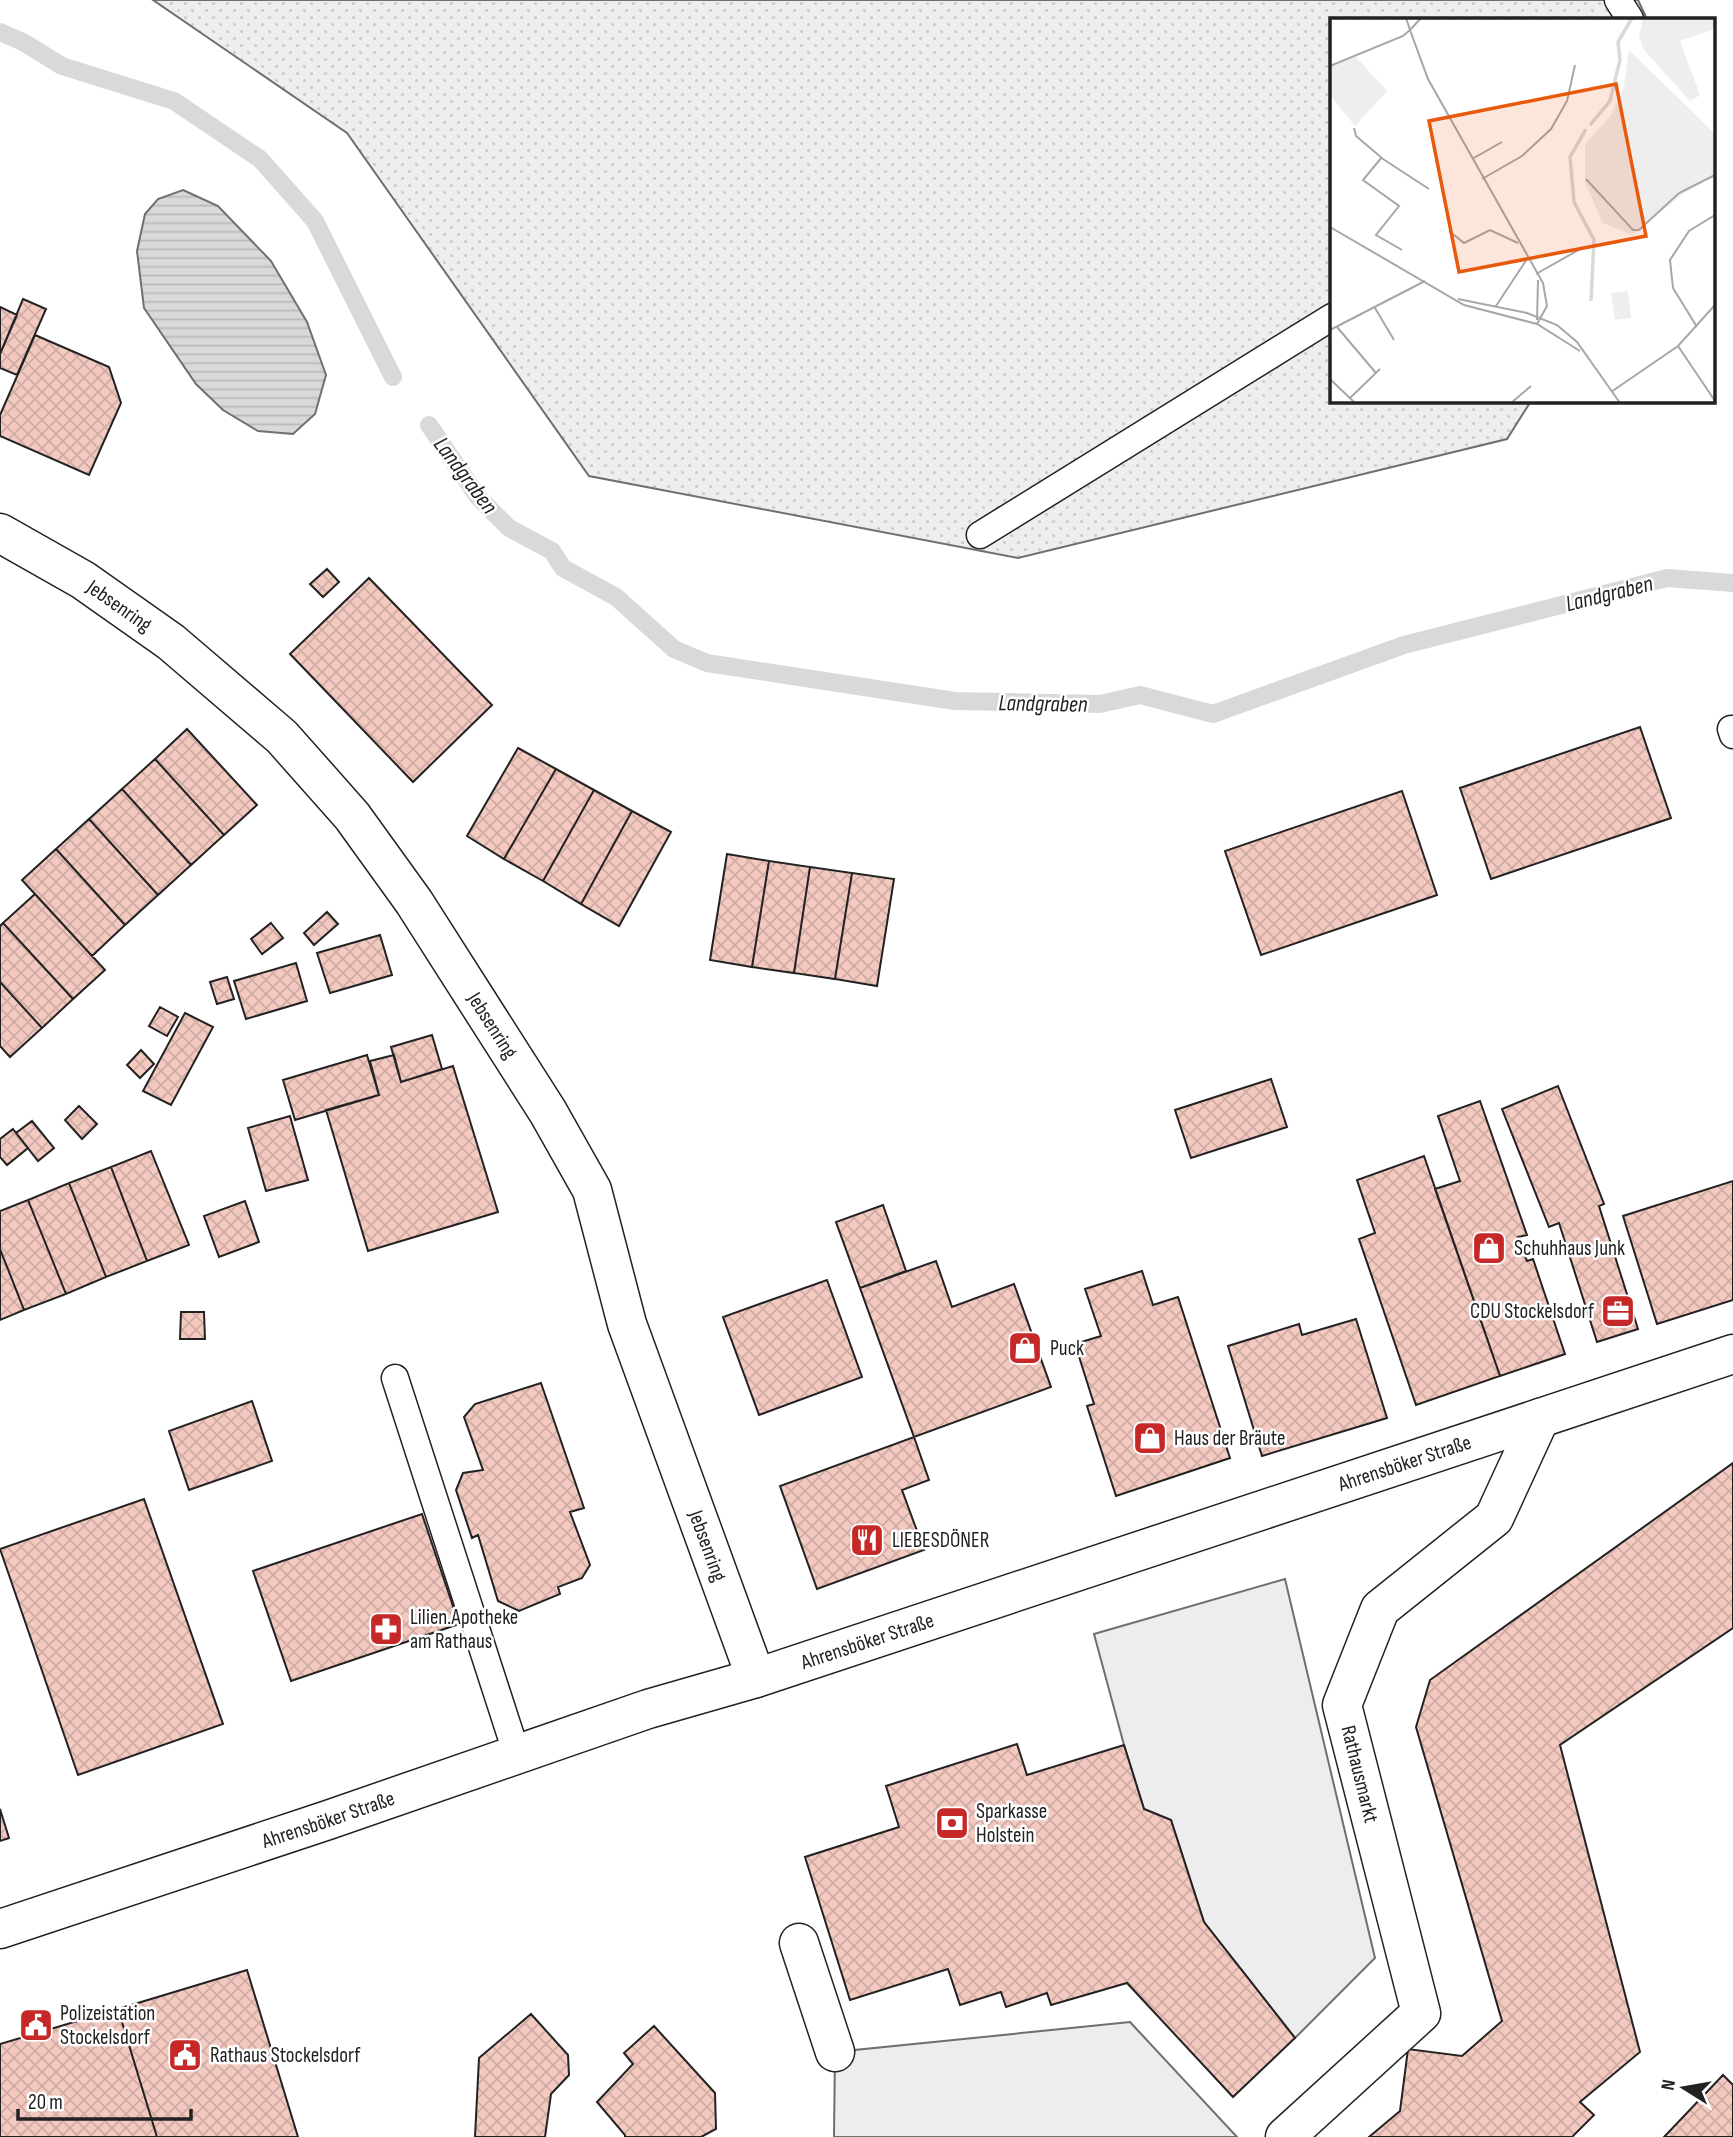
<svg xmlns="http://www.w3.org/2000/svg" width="1733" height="2137" viewBox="0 0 1733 2137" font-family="'Sofia Sans Condensed',sans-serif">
  <defs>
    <pattern id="garden-dots" width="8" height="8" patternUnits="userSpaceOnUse" patternTransform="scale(1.75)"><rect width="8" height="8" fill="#eee"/><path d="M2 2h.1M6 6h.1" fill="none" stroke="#ccc" stroke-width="1.8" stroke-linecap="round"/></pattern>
    <pattern id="water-rules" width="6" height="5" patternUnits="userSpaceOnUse" patternTransform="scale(1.75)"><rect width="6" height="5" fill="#d9d9d9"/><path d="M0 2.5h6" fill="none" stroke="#bababa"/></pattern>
    <pattern id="building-cross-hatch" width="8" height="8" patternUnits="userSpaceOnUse" patternTransform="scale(1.75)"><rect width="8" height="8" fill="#f3c9c0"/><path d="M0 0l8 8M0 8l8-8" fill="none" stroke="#d0aca5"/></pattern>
  </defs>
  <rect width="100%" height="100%" fill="#fff"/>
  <path fill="url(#garden-dots)" stroke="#6f6f6f" stroke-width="2" d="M 153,0 L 1638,0 L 1647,19 L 1332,19 L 1332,401 L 1531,401 L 1507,439 L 1018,558 L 589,476 L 347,133 Z"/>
  <path fill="#ededed" stroke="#6f6f6f" stroke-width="2" d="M 1285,1579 L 1375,1958 L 1295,2038 L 1204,1922 L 1171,1820 L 1144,1809 L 1124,1745 L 1094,1634 Z
    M 1130,2022 L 1237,2137 L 834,2137 L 835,2052 Z"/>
  <path fill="url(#water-rules)" stroke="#6f6f6f" stroke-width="2" d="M 183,190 L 218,206 L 271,261 L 307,322 L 326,375 L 315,414 L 293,434 L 258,431 L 223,410 L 196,384 L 144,308 L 137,251 L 145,214 L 158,199 Z"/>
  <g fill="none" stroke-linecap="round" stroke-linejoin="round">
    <path stroke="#d9d9d9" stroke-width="18" d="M 0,32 L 23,42 L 62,66 L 174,101 L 260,159 L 315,221 L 393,377
      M 429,425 L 478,497 L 509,528 L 552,551 L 563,568 L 616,597 L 674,649 L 707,663 L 955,701 L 1100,704 L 1140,695 L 1213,714 L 1404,645 L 1667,578 L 1733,583"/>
  </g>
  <path fill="url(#building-cross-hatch)" stroke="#222" stroke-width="2" d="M 23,299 L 46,309 L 17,375 L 0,368 L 0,354 Z
    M 0,307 L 17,315 L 0,354 Z
    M 35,335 L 109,367 L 121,403 L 89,475 L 0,436 L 0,415 Z
    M 327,569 L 339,582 L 323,597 L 310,584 Z
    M 369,578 L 492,705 L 413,782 L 290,654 Z
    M 1640,727 L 1671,818 L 1491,879 L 1460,788 Z
    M 187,729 L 257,805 L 224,835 L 155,759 Z
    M 518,748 L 556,769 L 504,859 L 467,836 Z
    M 155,759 L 224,835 L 191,865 L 122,789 Z
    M 556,769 L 594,790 L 543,881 L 504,859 Z
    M 122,789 L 191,865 L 158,895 L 89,819 Z
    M 594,790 L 632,811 L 581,904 L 543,881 Z
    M 1402,791 L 1437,895 L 1261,955 L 1225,851 Z
    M 632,811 L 671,832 L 619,926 L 581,904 Z
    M 89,819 L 158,895 L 125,925 L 56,849 Z
    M 56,849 L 125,925 L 92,956 L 22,880 Z
    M 727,854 L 769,861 L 752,967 L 710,960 Z
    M 769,861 L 810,867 L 794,973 L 752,967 Z
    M 810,867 L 852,873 L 835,979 L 794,973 Z
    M 852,873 L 894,879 L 877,986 L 835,979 Z
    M 35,894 L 105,970 L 73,999 L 3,923 Z
    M 327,912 L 338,924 L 314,945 L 304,933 Z
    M 3,923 L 73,999 L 42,1028 L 0,982 L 0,926 Z
    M 271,923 L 283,938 L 262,954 L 251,939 Z
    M 380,935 L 392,975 L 330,993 L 317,953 Z
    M 296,963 L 307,1001 L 246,1019 L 234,981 Z
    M 227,977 L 234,999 L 217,1004 L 210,982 Z
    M 0,982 L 42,1028 L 10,1057 L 0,1046 Z
    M 160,1007 L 178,1017 L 167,1036 L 149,1026 Z
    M 185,1013 L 213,1027 L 171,1105 L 143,1091 Z
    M 432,1035 L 442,1069 L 401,1082 L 391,1047 Z
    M 141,1050 L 154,1064 L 140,1078 L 127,1065 Z
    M 367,1055 L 379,1095 L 295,1120 L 283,1080 Z
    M 394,1055 L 401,1082 L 453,1066 L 498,1212 L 368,1251 L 326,1110 L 379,1095 L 370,1061 Z
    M 1271,1079 L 1287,1127 L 1191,1158 L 1175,1110 Z
    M 1558,1086 L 1604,1204 L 1599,1206 L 1638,1329 L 1597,1342 L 1559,1223 L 1549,1227 L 1502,1109 Z
    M 1480,1101 L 1527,1235 L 1518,1237 L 1527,1261 L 1533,1259 L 1565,1354 L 1500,1376 L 1435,1189 L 1460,1181 L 1438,1116 Z
    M 79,1106 L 97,1124 L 82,1139 L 65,1120 Z
    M 290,1116 L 308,1180 L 266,1191 L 248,1128 Z
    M 32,1121 L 54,1148 L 38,1161 L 16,1133 Z
    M 13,1129 L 28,1148 L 7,1165 L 0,1157 L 0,1139 Z
    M 151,1151 L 189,1245 L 147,1261 L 111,1167 Z
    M 1424,1156 L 1500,1376 L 1416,1405 L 1359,1239 L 1375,1233 L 1357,1180 Z
    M 111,1167 L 147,1261 L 106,1277 L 69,1183 Z
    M 1733,1181 L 1733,1300 L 1657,1324 L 1623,1216 Z
    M 69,1183 L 106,1277 L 66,1294 L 28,1200 Z
    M 28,1200 L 66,1294 L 24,1310 L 0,1249 L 0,1211 Z
    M 245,1201 L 259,1242 L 219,1257 L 204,1216 Z
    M 883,1205 L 906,1271 L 860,1288 L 836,1222 Z
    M 0,1249 L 24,1310 L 0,1320 Z
    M 936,1261 L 952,1307 L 1014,1284 L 1051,1387 L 914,1437 L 860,1288 Z
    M 1142,1271 L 1153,1305 L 1178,1297 L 1230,1458 L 1116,1496 L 1087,1406 L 1094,1404 L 1075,1344 L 1101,1336 L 1085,1289 Z
    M 827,1280 L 862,1377 L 759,1415 L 723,1317 Z
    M 181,1312 L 204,1312 L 205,1339 L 180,1339 Z
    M 1356,1319 L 1387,1418 L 1262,1456 L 1228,1346 L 1299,1324 L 1302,1335 Z
    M 541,1383 L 584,1508 L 570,1512 L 590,1565 L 582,1578 L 558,1587 L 560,1594 L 519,1611 L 498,1601 L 478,1535 L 472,1538 L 456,1490 L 463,1473 L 483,1470 L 464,1417 L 475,1404 Z
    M 252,1401 L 272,1461 L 189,1490 L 169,1431 Z
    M 914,1437 L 929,1480 L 902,1490 L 924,1550 L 817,1589 L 780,1486 Z
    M 1733,1463 L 1733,1628 L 1560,1745 L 1640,2052 L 1580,2102 L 1594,2115 L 1572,2137 L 1369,2137 L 1400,2111 L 1408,2049 L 1462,2056 L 1502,2021 L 1416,1727 L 1430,1680 Z
    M 144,1499 L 223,1724 L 78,1775 L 0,1549 Z
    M 422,1514 L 459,1624 L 291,1681 L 253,1571 Z
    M 1017,1744 L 1027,1775 L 1124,1745 L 1144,1809 L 1171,1820 L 1204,1922 L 1295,2038 L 1233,2097 L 1127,1983 L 1051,2005 L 1047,1993 L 1006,2007 L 1001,1992 L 960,2005 L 948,1969 L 850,2000 L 805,1857 L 899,1827 L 886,1786 Z
    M 0,1809 L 9,1838 L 0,1841 Z
    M 247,1970 L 298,2137 L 157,2137 L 118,2009 Z
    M 118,2009 L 157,2137 L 0,2137 L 0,2044 Z
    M 531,2014 L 568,2055 L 569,2075 L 551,2094 L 545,2137 L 475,2137 L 479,2058 Z
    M 654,2026 L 715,2093 L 716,2129 L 701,2137 L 625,2137 L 625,2135 L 597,2102 L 633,2064 L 624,2053 Z
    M 1723,2075 L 1733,2085 L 1733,2137 L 1664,2137 Z"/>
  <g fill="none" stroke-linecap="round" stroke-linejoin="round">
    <g stroke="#222" stroke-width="29">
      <path id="service" d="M 1618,0 L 1630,19
        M 980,535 L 1332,317
        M 1731,729 L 1733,735
        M 395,1378 L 517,1755"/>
    </g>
    <g stroke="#222" stroke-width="41">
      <path id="pedestrian" d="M 799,1943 L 835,2052
        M 1285,2137 L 1421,2013 L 1342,1705 L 1380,1609 L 1494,1518 L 1540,1418"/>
    </g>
    <g stroke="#222" stroke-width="41">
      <g id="minor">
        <path id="s1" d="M 0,533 L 83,580 L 171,642 L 282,737 L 352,816 L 414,902 L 548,1112 L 592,1190 L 627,1324 L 756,1678"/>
      </g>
    </g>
    <g stroke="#222" stroke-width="41">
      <g id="secondary">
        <path id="s2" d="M 0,1929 L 328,1820 L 648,1709 L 756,1678 L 1733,1354"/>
      </g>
    </g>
    <use href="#service" stroke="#fff" stroke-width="26"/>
    <use href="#pedestrian" stroke="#fff" stroke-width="38"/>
    <use href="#minor" stroke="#fff" stroke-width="38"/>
    <use href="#secondary" stroke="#fff" stroke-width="38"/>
  </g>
  <defs>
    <g id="shop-square" transform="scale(1.75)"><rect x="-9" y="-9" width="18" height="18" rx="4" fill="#c62828" stroke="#fff"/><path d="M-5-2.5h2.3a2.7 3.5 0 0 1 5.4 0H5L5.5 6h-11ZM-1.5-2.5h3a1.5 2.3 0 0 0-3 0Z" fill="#fff"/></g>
    <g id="office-square" transform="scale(1.75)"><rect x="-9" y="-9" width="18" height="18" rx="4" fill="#c62828" stroke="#fff"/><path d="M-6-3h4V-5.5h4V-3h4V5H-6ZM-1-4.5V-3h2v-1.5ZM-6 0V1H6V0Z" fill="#fff"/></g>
    <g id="restaurant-square" transform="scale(1.75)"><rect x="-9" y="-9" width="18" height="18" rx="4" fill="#c62828" stroke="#fff"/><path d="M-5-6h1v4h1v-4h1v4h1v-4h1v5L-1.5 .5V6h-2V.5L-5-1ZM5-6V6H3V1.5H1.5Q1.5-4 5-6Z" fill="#fff"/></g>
    <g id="pharmacy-square" transform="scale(1.75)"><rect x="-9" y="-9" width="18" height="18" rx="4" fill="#c62828" stroke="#fff"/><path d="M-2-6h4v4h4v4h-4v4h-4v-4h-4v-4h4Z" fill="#fff"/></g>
    <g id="bank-square" transform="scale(1.75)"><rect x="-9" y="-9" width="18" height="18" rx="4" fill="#c62828" stroke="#fff"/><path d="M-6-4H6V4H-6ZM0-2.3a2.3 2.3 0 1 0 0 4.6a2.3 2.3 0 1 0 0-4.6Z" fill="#fff"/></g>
    <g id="civic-square" transform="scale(1.75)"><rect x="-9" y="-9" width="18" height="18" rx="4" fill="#c62828" stroke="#fff"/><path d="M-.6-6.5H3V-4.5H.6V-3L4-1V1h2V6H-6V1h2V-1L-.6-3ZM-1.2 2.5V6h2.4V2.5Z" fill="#fff"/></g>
  </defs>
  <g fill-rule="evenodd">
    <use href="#shop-square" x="1489" y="1248"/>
    <use href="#office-square" x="1618" y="1311"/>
    <use href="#shop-square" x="1025" y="1348"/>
    <use href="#shop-square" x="1150" y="1438"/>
    <use href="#restaurant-square" x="867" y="1540"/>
    <use href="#pharmacy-square" x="386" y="1629"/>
    <use href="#bank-square" x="952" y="1823"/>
    <use href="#civic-square" x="36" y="2025"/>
    <use href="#civic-square" x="185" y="2055"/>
  </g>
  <g text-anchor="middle" stroke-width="5" stroke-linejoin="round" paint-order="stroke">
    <g font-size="21" fill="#222" stroke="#fff">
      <text dy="7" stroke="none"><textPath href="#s1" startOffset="140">Jebsenring</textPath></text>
      <text dy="7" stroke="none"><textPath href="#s1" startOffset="707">Jebsenring</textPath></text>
      <text dy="7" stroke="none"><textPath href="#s2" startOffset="1480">Ahrensböker Straße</textPath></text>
      <text dy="7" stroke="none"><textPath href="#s1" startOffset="1274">Jebsenring</textPath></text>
      <text dy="7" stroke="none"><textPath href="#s2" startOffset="914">Ahrensböker Straße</textPath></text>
      <text transform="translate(1360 1774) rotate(76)" y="7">Rathausmarkt</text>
      <text dy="7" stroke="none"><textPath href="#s2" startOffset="346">Ahrensböker Straße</textPath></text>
    </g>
    <g font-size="21" fill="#222" stroke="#fff" text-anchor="start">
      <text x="1514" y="1255">Schuhhaus Junk</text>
      <text x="1594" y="1318" text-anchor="end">CDU Stockelsdorf</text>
      <text x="1050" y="1355">Puck</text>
      <text x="1174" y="1445">Haus der Bräute</text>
      <text x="892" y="1547">LIEBESDÖNER</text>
      <text x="410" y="1624">Lilien.Apotheke<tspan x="410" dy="24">am Rathaus</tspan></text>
      <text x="976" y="1818">Sparkasse<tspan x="976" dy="24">Holstein</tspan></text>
      <text x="60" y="2020">Polizeistation<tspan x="60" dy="24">Stockelsdorf</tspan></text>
      <text x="210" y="2062">Rathaus Stockelsdorf</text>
    </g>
    <g font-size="23" font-style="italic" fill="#222" stroke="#fff">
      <text transform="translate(466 475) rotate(53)" y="8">Landgraben</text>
      <text transform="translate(1609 593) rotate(-14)" y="8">Landgraben</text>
      <text transform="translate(1043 703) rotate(1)" y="8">Landgraben</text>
    </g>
  </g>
  <g transform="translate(1330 18)">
    <rect width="385" height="385" fill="#fff"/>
    <path d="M 313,0 L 385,0 L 385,11 L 350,23 L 370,77 L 360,83 L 314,32 L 309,19 Z" fill="#eee"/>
    <path d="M 26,39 L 57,73 L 25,108 L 0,77 L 0,49 Z" fill="#eee"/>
    <path d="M 299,32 L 385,116 L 385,157 L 353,176 L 302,217 L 273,205 L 255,165 L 255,126 L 280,99 L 294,68 Z" fill="#eee"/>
    <path d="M 298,273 L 301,300 L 285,302 L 281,275 Z" fill="#eee"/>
    <path fill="none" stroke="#d9d9d9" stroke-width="3.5" d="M 260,107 L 280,83 L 290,42 L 288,24 L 302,0M 256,111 L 240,139 L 244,184 L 264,222 L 261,283"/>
    <path fill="none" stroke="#a7a7a7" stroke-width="2" d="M 91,0 L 80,12 L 98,61 L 213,265 L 217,288 L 207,306M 0,48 L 73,18 L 80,12 L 76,0M 24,110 L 26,118 L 53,141 L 99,171M 52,139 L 33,162 L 69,188 L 46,217 L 72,232M 142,141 L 172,124M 152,161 L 192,138 L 221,111 L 237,83 L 245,47M 256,161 L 303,212 L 309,212 L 349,175 L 385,157M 0,209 L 134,287 L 207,306 L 250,333M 119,213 L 134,225 L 160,212 L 188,225M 206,256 L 252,230M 128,281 L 197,295 L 227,307 L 247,324 L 290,385M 166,288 L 197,241M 45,290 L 64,322M 207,302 L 208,262M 7,309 L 46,355M 367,309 L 343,270 L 340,242 L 359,213 L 385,197M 0,312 L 95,263M 348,328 L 385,383M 0,361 L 25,385M 281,374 L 348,328 L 385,287M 20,380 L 50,351M 181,385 L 201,368"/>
    <path fill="#e8590c" fill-opacity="0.15" stroke="#e8590c" stroke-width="3.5" d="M 286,66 L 316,218 L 129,254 L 99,103 Z"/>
    <rect width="385" height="385" fill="none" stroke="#222" stroke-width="3.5"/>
  </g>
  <g transform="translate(1684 2088) rotate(281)" stroke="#ffffff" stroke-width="5" paint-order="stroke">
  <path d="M0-5L12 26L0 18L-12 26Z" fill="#222222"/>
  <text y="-10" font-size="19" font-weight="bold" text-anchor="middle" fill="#222222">N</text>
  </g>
  <path d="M18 2109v10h173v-10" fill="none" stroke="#222222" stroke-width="3.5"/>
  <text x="28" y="2109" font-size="21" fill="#222222" stroke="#ffffff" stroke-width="5" paint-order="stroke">20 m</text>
</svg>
